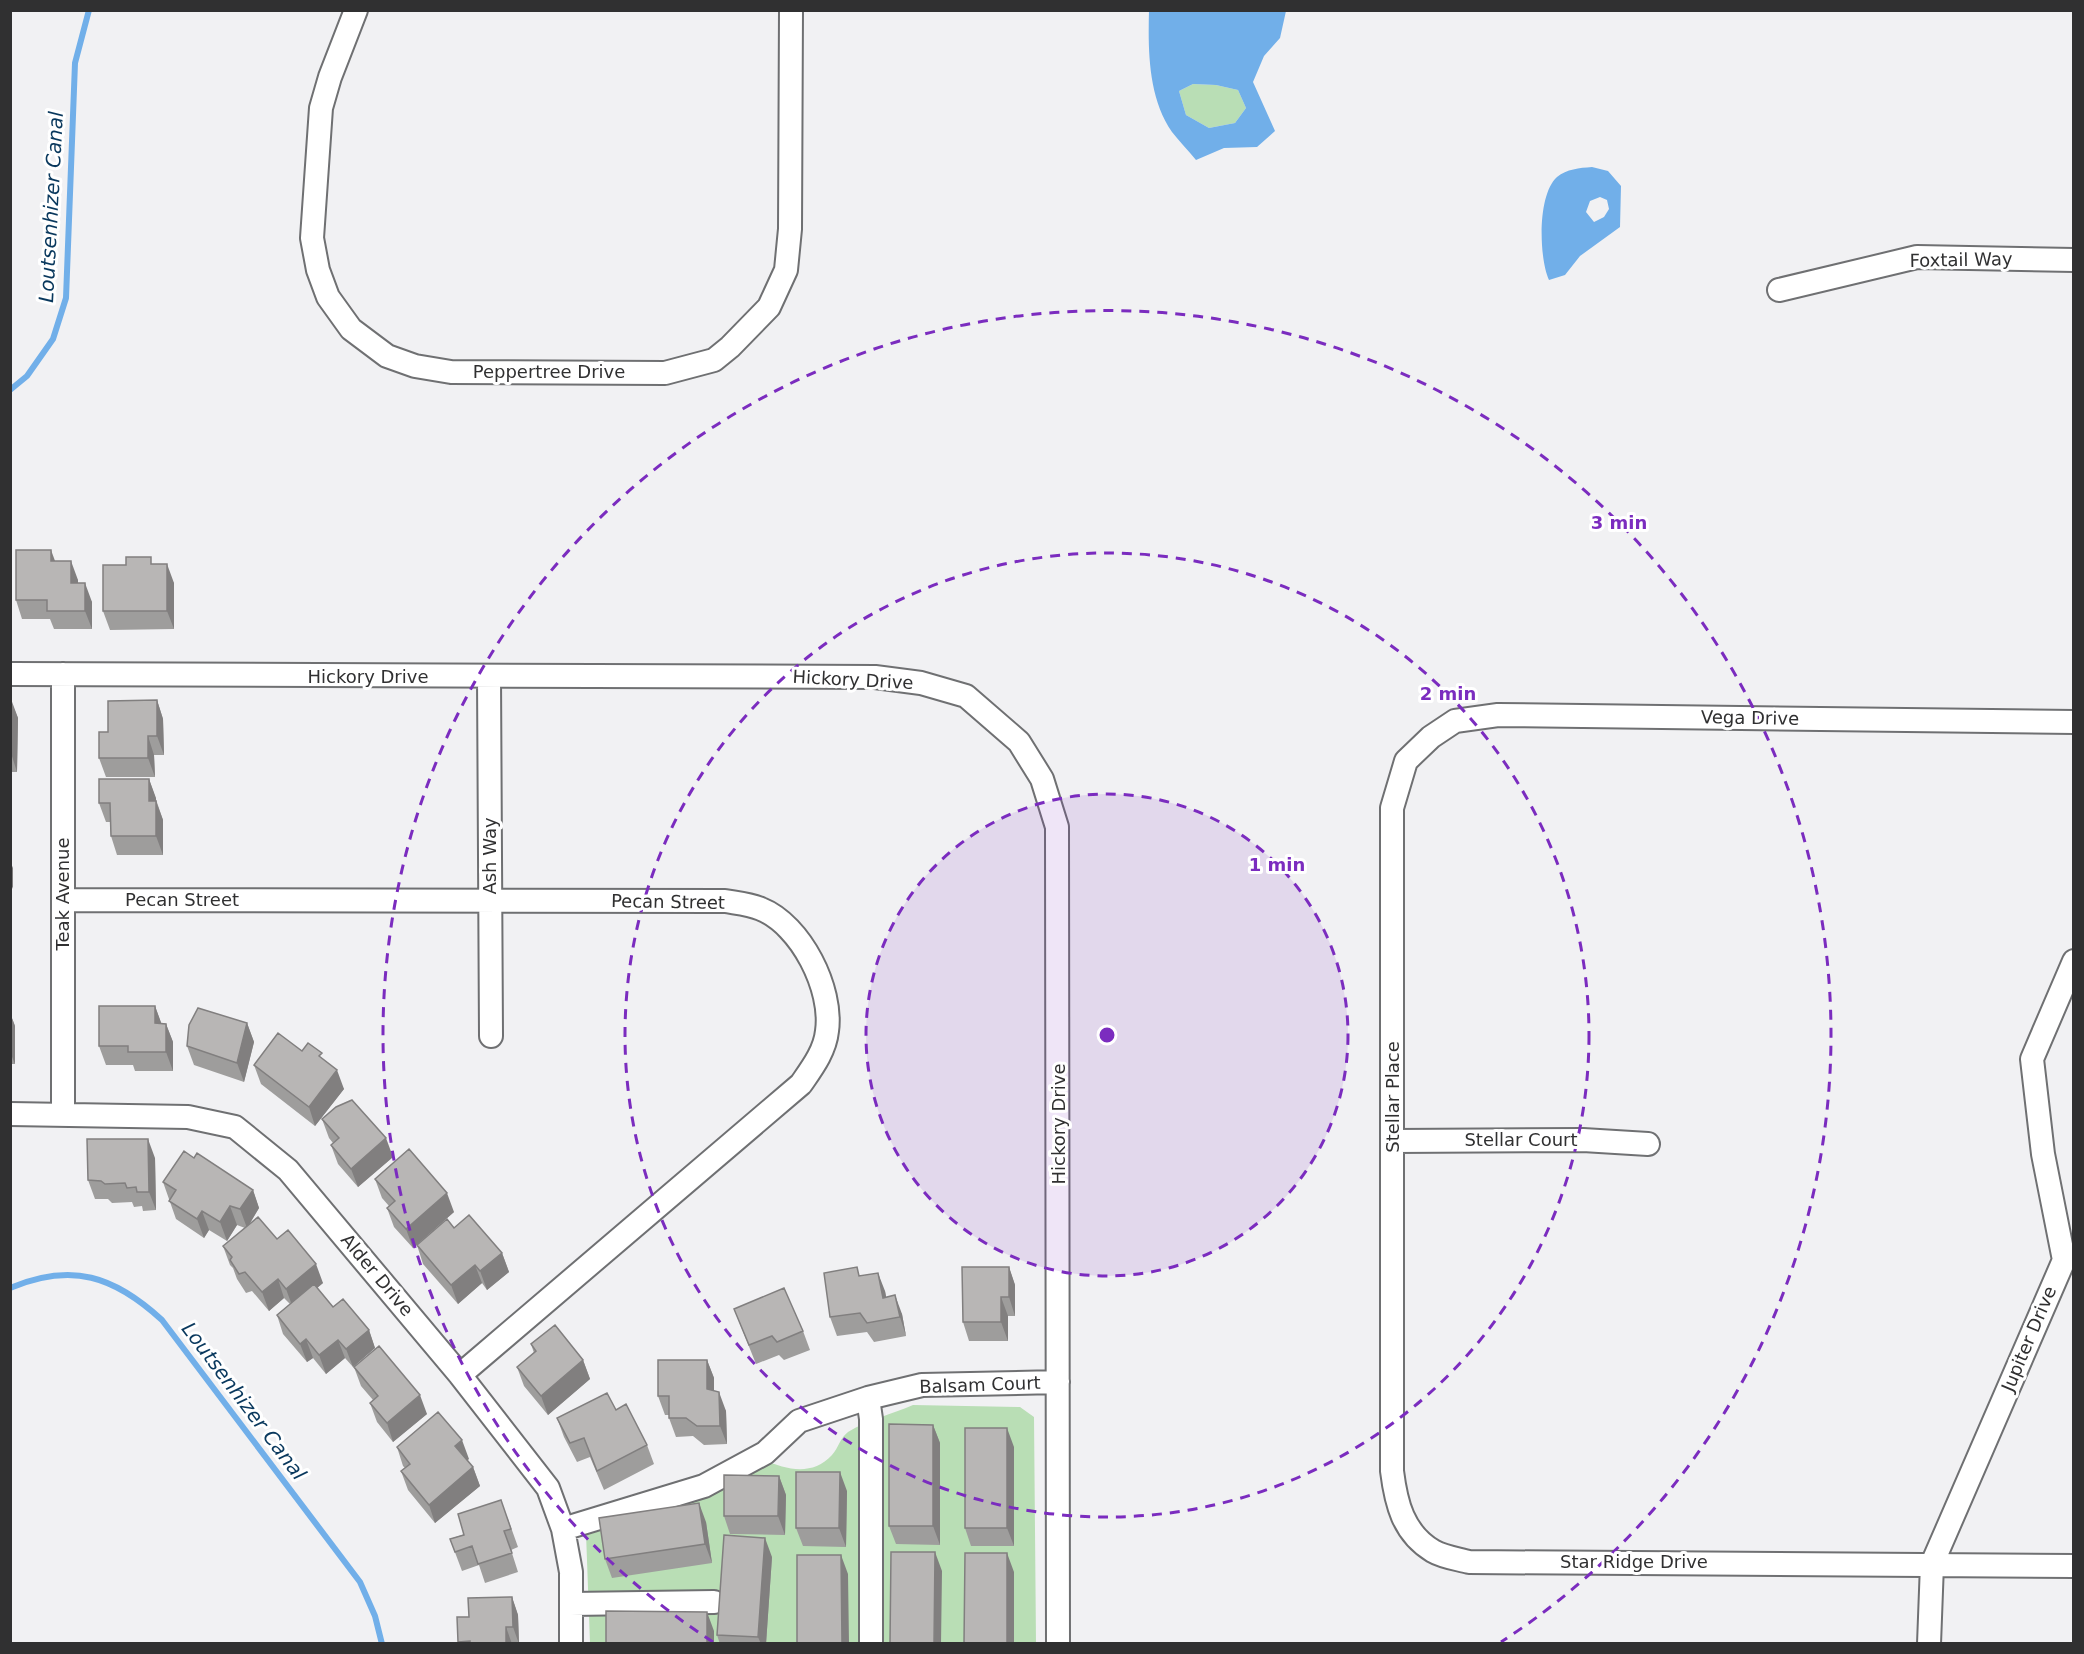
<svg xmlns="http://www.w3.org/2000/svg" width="2084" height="1654" viewBox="0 0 2084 1654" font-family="'DejaVu Sans',sans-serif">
  <rect width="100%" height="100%" fill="#f1f1f3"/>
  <path fill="#b9deb5" d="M 1193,84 L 1216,85 L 1238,90 L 1246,108 L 1235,123 L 1209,128 L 1186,115 L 1179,91 Z
    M 913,1405 L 1020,1407 L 1034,1417 L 1036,1643 L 590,1643 L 586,1533 L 764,1460 C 787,1470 813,1476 832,1455 C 839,1447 840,1438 848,1432 C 867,1420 893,1414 913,1405 Z"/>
  <path fill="#71afe9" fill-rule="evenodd" d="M 1149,11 L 1286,11 L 1280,38 L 1264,56 L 1253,82 L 1275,131 L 1257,147 L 1224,148 L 1196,160 C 1188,150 1179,141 1172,132 C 1148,97 1148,50 1149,11 ZM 1193,84 L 1216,85 L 1238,90 L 1246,108 L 1235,123 L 1209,128 L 1186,115 L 1179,91 Z
    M 1592,167 L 1608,171 L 1621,186 L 1620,227 L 1580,256 L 1565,275 L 1549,280 C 1539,258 1537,195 1557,177 C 1567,169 1579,168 1592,167 ZM 1600,197 L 1607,200 L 1609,209 L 1604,217 L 1594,222 L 1586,212 L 1590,201 Z"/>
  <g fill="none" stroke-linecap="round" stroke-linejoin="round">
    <path stroke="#71afe9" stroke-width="6" d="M 10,390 L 27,376 L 53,339 L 66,298 L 75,63 L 89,10
      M 10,1288 C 72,1262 114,1276 162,1320 L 360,1582 L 375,1616 L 382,1644"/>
    <g stroke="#6f7072" stroke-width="26">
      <path id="street" d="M 356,10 L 330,77 L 321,108 L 312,238 L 318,270 L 328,297 L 351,329 L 387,356 L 415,366 L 451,372 L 665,373 L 714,360 L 730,347 L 769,307 L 786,270 L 790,229 L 791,10
        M 1779,290 L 1917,257 L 2074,260
        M 10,674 L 875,677 L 921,683 L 966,696 L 1019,742 L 1042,779 L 1057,827 L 1058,1644
        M 489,677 L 491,1036
        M 2074,722 L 1498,715 L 1455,721 L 1431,737 L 1406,761 L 1392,808 L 1392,1471 C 1396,1503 1403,1533 1433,1551 C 1443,1557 1458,1559 1469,1562 L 2074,1566
        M 63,900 L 725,901 C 736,903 750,904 761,909 C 801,925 833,989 827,1031 C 825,1051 812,1068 801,1084 L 460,1375
        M 63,1113 L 63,674
        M 10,1114 L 188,1117 L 235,1127 L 288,1170 L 460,1375 L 548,1488 L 563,1529 L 571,1572 L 571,1644
        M 1394,1141 L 1583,1140 L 1648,1144
        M 868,1398 L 871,1419 L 871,1644
        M 563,1529 L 704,1486 L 765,1453 L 799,1421 L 868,1398 L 922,1385 L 1058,1382
        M 571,1604 L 714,1602
        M 1929,1644 L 1932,1564 L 2064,1260 L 2043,1154 L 2032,1059 L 2074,961"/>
    </g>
    <use href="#street" stroke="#fff" stroke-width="22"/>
  </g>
  <path fill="#9e9d9c" d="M 55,561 L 78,580 L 78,583 L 92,602 L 92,629 L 54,629 L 50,619 L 22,619 L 16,600 Z
    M 153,564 L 174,583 L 174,629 L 110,630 L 103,611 L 126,565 Z
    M 10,699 L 18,718 L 17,772 L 10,772 Z
    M 157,700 L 163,719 L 164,755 L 154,755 L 155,777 L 106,777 L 99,758 L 108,732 Z
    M 149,779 L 163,820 L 163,855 L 117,855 L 111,836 L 110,822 L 106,822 L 99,803 Z
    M 155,1006 L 161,1023 L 166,1024 L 173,1042 L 173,1071 L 135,1071 L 133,1065 L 106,1065 L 99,1046 Z
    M 10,1013 L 15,1026 L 15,1064 L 10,1064 Z
    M 247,1023 L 254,1042 L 244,1082 L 194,1065 L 187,1046 Z
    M 302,1051 L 324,1061 L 344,1089 L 315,1126 L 261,1084 L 254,1065 Z
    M 322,1119 L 393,1157 L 358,1187 L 338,1164 L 331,1145 L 333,1143 L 329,1138 Z
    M 155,1158 L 156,1210 L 143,1211 L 142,1206 L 134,1207 L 132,1202 L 112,1203 L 108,1199 L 95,1199 L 88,1180 Z
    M 194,1158 L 253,1190 L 259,1208 L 249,1225 L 277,1239 L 323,1283 L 317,1288 L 333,1307 L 369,1330 L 375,1348 L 353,1367 L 345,1358 L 326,1374 L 313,1358 L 307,1362 L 283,1334 L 277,1315 L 290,1304 L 284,1298 L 269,1311 L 252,1291 L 246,1293 L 237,1279 L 233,1268 L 230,1265 L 223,1246 L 245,1228 L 237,1225 L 227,1241 L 209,1230 L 204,1238 L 176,1219 L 163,1182 Z
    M 375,1179 L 454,1212 L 413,1248 L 394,1227 L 387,1208 L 389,1206 L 382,1198 Z
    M 454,1228 L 502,1253 L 509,1272 L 487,1290 L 482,1283 L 458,1304 L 423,1264 L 417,1245 Z
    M 1009,1267 L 1015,1285 L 1015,1316 L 1008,1316 L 1008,1341 L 969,1341 L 963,1322 Z
    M 861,1276 L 885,1291 L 886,1297 L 902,1314 L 906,1336 L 874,1342 L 867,1332 L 837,1336 L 830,1317 Z
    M 734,1309 L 803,1331 L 810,1350 L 784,1360 L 779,1355 L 756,1364 Z
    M 531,1344 L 583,1360 L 590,1379 L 548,1415 L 524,1386 L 517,1367 L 534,1353 Z
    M 707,1360 L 714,1378 L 714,1391 L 726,1411 L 727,1444 L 704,1445 L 693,1436 L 676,1437 L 669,1418 L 669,1415 L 665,1415 L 658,1396 Z
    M 354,1367 L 427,1414 L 393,1442 L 377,1422 L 370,1403 L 373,1400 L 361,1386 Z
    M 616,1410 L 647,1445 L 654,1464 L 604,1490 L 590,1457 L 577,1462 L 564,1437 L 557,1418 Z
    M 933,1425 L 940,1443 L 940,1545 L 896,1544 L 889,1526 Z
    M 397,1447 L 469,1459 L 467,1460 L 473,1467 L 480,1486 L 435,1523 L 408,1490 L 401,1471 L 405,1468 L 403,1466 Z
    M 1014,1447 L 1014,1546 L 971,1546 L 965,1528 Z
    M 779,1476 L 786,1495 L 785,1535 L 730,1534 L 724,1516 Z
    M 847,1491 L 846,1547 L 803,1546 L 796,1528 Z
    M 508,1519 L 518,1547 L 511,1550 L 518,1572 L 485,1583 L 479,1565 L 462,1571 L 450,1539 Z
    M 706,1522 L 712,1563 L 612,1578 L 605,1559 Z
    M 772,1557 L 766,1644 L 720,1644 L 717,1635 Z
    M 512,1597 L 518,1615 L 519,1644 L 458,1644 L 458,1642 L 469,1617 Z"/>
  <path fill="#817f7f" d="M 51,550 L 58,569 L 51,561 Z
    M 71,561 L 78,580 L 78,602 L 71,583 Z
    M 167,564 L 174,583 L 174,629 L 167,611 Z
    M 85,583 L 92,602 L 92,629 L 85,611 Z
    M 11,699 L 18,718 L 17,772 L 11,753 Z
    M 157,700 L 163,719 L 164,755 L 157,736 Z
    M 148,736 L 154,755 L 155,777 L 148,758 Z
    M 149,779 L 156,798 L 156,820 L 149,801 Z
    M 156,801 L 163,820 L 163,855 L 156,836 Z
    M 10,861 L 13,868 L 13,889 L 10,882 Z
    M 155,1006 L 162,1025 L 155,1023 Z
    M 10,1013 L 15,1026 L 15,1064 L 10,1052 Z
    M 247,1023 L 254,1042 L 244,1082 L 237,1063 Z
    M 166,1024 L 173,1042 L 173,1071 L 166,1052 Z
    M 337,1070 L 344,1089 L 315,1126 L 309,1107 Z
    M 386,1138 L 393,1157 L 358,1187 L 351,1169 Z
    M 148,1139 L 155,1158 L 156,1210 L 149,1192 Z
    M 253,1190 L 259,1208 L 247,1228 L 240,1209 Z
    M 447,1193 L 454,1212 L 413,1248 L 406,1229 Z
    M 230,1206 L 237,1225 L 227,1241 L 220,1222 Z
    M 202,1211 L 209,1230 L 204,1238 L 197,1219 Z
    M 502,1253 L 509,1272 L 487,1290 L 480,1271 Z
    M 316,1264 L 323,1283 L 293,1308 L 286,1289 Z
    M 475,1265 L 482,1283 L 458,1304 L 451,1285 Z
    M 1009,1267 L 1015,1285 L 1015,1316 L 1009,1297 Z
    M 878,1273 L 885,1291 L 890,1317 L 883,1298 Z
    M 278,1279 L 284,1298 L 269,1311 L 262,1292 Z
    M 895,1295 L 902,1314 L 906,1336 L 900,1317 Z
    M 1001,1297 L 1008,1316 L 1008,1341 L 1001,1322 Z
    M 369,1330 L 375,1348 L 353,1367 L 346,1349 Z
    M 306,1339 L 313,1358 L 307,1362 L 300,1344 Z
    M 338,1340 L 345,1358 L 326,1374 L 319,1355 Z
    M 583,1360 L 590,1379 L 548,1415 L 541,1396 Z
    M 707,1360 L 714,1378 L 714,1408 L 707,1389 Z
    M 719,1392 L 726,1411 L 727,1444 L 720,1426 Z
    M 420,1395 L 427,1414 L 393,1442 L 387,1423 Z
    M 933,1425 L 940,1443 L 940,1545 L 933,1526 Z
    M 1007,1428 L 1014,1447 L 1014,1546 L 1007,1528 Z
    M 462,1440 L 469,1459 L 462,1464 L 455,1446 Z
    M 473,1467 L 480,1486 L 435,1523 L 429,1505 Z
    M 840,1472 L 847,1491 L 846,1547 L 839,1528 Z
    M 779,1476 L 786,1495 L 785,1535 L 778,1516 Z
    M 699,1503 L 706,1522 L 712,1563 L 705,1544 Z
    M 765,1538 L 772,1557 L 766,1644 L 761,1644 L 758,1637 Z
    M 935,1552 L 942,1571 L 941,1644 L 934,1644 Z
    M 1007,1553 L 1014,1572 L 1014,1644 L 1007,1644 Z
    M 841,1555 L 848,1574 L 849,1644 L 842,1644 Z
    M 512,1597 L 518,1615 L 519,1644 L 513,1627 Z
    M 707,1612 L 714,1631 L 714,1644 L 707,1644 Z
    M 506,1627 L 512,1644 L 506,1644 Z"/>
  <path fill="#b8b6b5" stroke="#817f7f" stroke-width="1.5" d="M 16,550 L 51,550 L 51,561 L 71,561 L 71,583 L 85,583 L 85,611 L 47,611 L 47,600 L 16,600 Z
    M 126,557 L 151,557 L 151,564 L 167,564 L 167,611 L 103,611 L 103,565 L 126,565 Z
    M 10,699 L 11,699 L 11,753 L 10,753 Z
    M 157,700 L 157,736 L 148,736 L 148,758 L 99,758 L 99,732 L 108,732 L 108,701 Z
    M 99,779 L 149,779 L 149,801 L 156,801 L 156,836 L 111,836 L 110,803 L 99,803 Z
    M 99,1006 L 155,1006 L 155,1023 L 166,1024 L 166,1052 L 128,1052 L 128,1046 L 99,1046 Z
    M 198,1008 L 247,1023 L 237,1063 L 187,1046 L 189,1025 Z
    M 278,1033 L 302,1051 L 308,1043 L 322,1053 L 319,1056 L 337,1070 L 309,1107 L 254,1065 Z
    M 352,1100 L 386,1138 L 351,1169 L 331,1145 L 339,1138 L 322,1119 L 336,1107 Z
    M 87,1139 L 148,1139 L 149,1192 L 137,1192 L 136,1187 L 127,1188 L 125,1183 L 105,1184 L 101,1181 L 88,1180 Z
    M 409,1149 L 447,1193 L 406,1229 L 387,1208 L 395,1201 L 375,1179 Z
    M 184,1151 L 194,1158 L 197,1153 L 253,1190 L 240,1209 L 230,1206 L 220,1222 L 202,1211 L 197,1219 L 169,1201 L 176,1190 L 163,1182 Z
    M 469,1215 L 502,1253 L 480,1271 L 475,1265 L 451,1285 L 417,1245 L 447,1219 L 454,1228 Z
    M 258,1217 L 277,1239 L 288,1230 L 316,1264 L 286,1289 L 278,1279 L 262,1292 L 245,1272 L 239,1274 L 230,1260 L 232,1257 L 223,1246 Z
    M 857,1267 L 859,1276 L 878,1273 L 883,1298 L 895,1295 L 900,1317 L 867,1323 L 860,1313 L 830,1317 L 824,1273 Z
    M 962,1267 L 1009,1267 L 1009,1297 L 1001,1297 L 1001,1322 L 963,1322 Z
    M 314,1284 L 333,1307 L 343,1299 L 369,1330 L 346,1349 L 338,1340 L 319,1355 L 306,1339 L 300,1344 L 277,1315 Z
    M 784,1288 L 803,1331 L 777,1342 L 772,1336 L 749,1345 L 734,1309 Z
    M 555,1325 L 583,1360 L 541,1396 L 517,1367 L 536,1351 L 531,1344 Z
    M 379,1346 L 420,1395 L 387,1423 L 370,1403 L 378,1396 L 354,1367 Z
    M 658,1360 L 707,1360 L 707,1389 L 719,1392 L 720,1426 L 697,1426 L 686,1418 L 669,1418 L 669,1396 L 658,1396 Z
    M 607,1393 L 616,1410 L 626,1404 L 647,1445 L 597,1471 L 584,1438 L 570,1443 L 557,1418 Z
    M 438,1412 L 462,1440 L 455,1446 L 473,1467 L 429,1505 L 401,1471 L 410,1464 L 397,1447 Z
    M 889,1424 L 933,1425 L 933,1526 L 889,1526 Z
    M 965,1428 L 1007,1428 L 1007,1528 L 965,1528 Z
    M 796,1472 L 840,1472 L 839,1528 L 796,1528 Z
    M 724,1475 L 779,1476 L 778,1516 L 724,1516 Z
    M 501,1500 L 511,1529 L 504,1531 L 512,1553 L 478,1564 L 472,1546 L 455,1552 L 450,1539 L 464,1535 L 458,1514 Z
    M 699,1503 L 705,1544 L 605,1559 L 599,1518 Z
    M 724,1535 L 765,1538 L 758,1637 L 717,1635 Z
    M 891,1552 L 935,1552 L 934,1644 L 890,1644 Z
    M 965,1553 L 1007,1553 L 1007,1644 L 964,1644 Z
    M 797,1555 L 841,1555 L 842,1644 L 797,1644 Z
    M 512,1597 L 513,1627 L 506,1627 L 506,1644 L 470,1644 L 470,1641 L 458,1642 L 457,1617 L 469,1617 L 468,1598 Z
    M 606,1611 L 707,1612 L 707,1644 L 606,1644 Z"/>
  <circle cx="1107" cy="1035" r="241" fill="#7b2cbf" fill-opacity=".12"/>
  <g fill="none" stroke="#7b2cbf" stroke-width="3" stroke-dasharray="10 8">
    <circle cx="1107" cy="1035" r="241"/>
    <circle cx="1107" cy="1035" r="482"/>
    <path d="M713 1642A724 724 0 1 1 1501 1642"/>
  </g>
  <g text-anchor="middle" stroke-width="6" stroke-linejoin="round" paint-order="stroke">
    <g font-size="18" fill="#303031" stroke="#fff">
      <text transform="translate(1961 260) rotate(-1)" y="6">Foxtail Way</text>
      <text x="549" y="378">Peppertree Drive</text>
      <text x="368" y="683">Hickory Drive</text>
      <text transform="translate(853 680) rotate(3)" y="6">Hickory Drive</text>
      <text transform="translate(1750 718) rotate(1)" y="6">Vega Drive</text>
      <text transform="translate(490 856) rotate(-90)" y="6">Ash Way</text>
      <text transform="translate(63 894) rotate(-90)" y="6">Teak Avenue</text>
      <text x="182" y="906">Pecan Street</text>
      <text transform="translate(668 902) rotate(1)" y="6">Pecan Street</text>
      <text transform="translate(1393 1097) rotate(-90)" y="6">Stellar Place</text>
      <text transform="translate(1059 1124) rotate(-90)" y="6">Hickory Drive</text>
      <text x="1521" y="1146">Stellar Court</text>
      <text transform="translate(377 1275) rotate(50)" y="6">Alder Drive</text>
      <text transform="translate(2029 1339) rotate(-67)" y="6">Jupiter Drive</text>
      <text transform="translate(980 1385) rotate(-2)" y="6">Balsam Court</text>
      <text x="1634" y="1568">Star Ridge Drive</text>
    </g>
    <g font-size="20" font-style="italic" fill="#09385d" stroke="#fff">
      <text transform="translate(51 207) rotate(-87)" y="7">Loutsenhizer Canal</text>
      <text transform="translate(244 1401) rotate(53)" y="7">Loutsenhizer Canal</text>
    </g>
  </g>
  <circle cx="1107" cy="1035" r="9" fill="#7b2cbf" stroke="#fff" stroke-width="3"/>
  <g font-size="18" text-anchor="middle" font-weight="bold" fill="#7b2cbf" stroke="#fff" stroke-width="6" stroke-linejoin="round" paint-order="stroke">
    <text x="1619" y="529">3 min</text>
    <text x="1448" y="700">2 min</text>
    <text x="1277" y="871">1 min</text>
  </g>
  <rect width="2084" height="1654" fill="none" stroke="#303031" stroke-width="24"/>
</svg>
